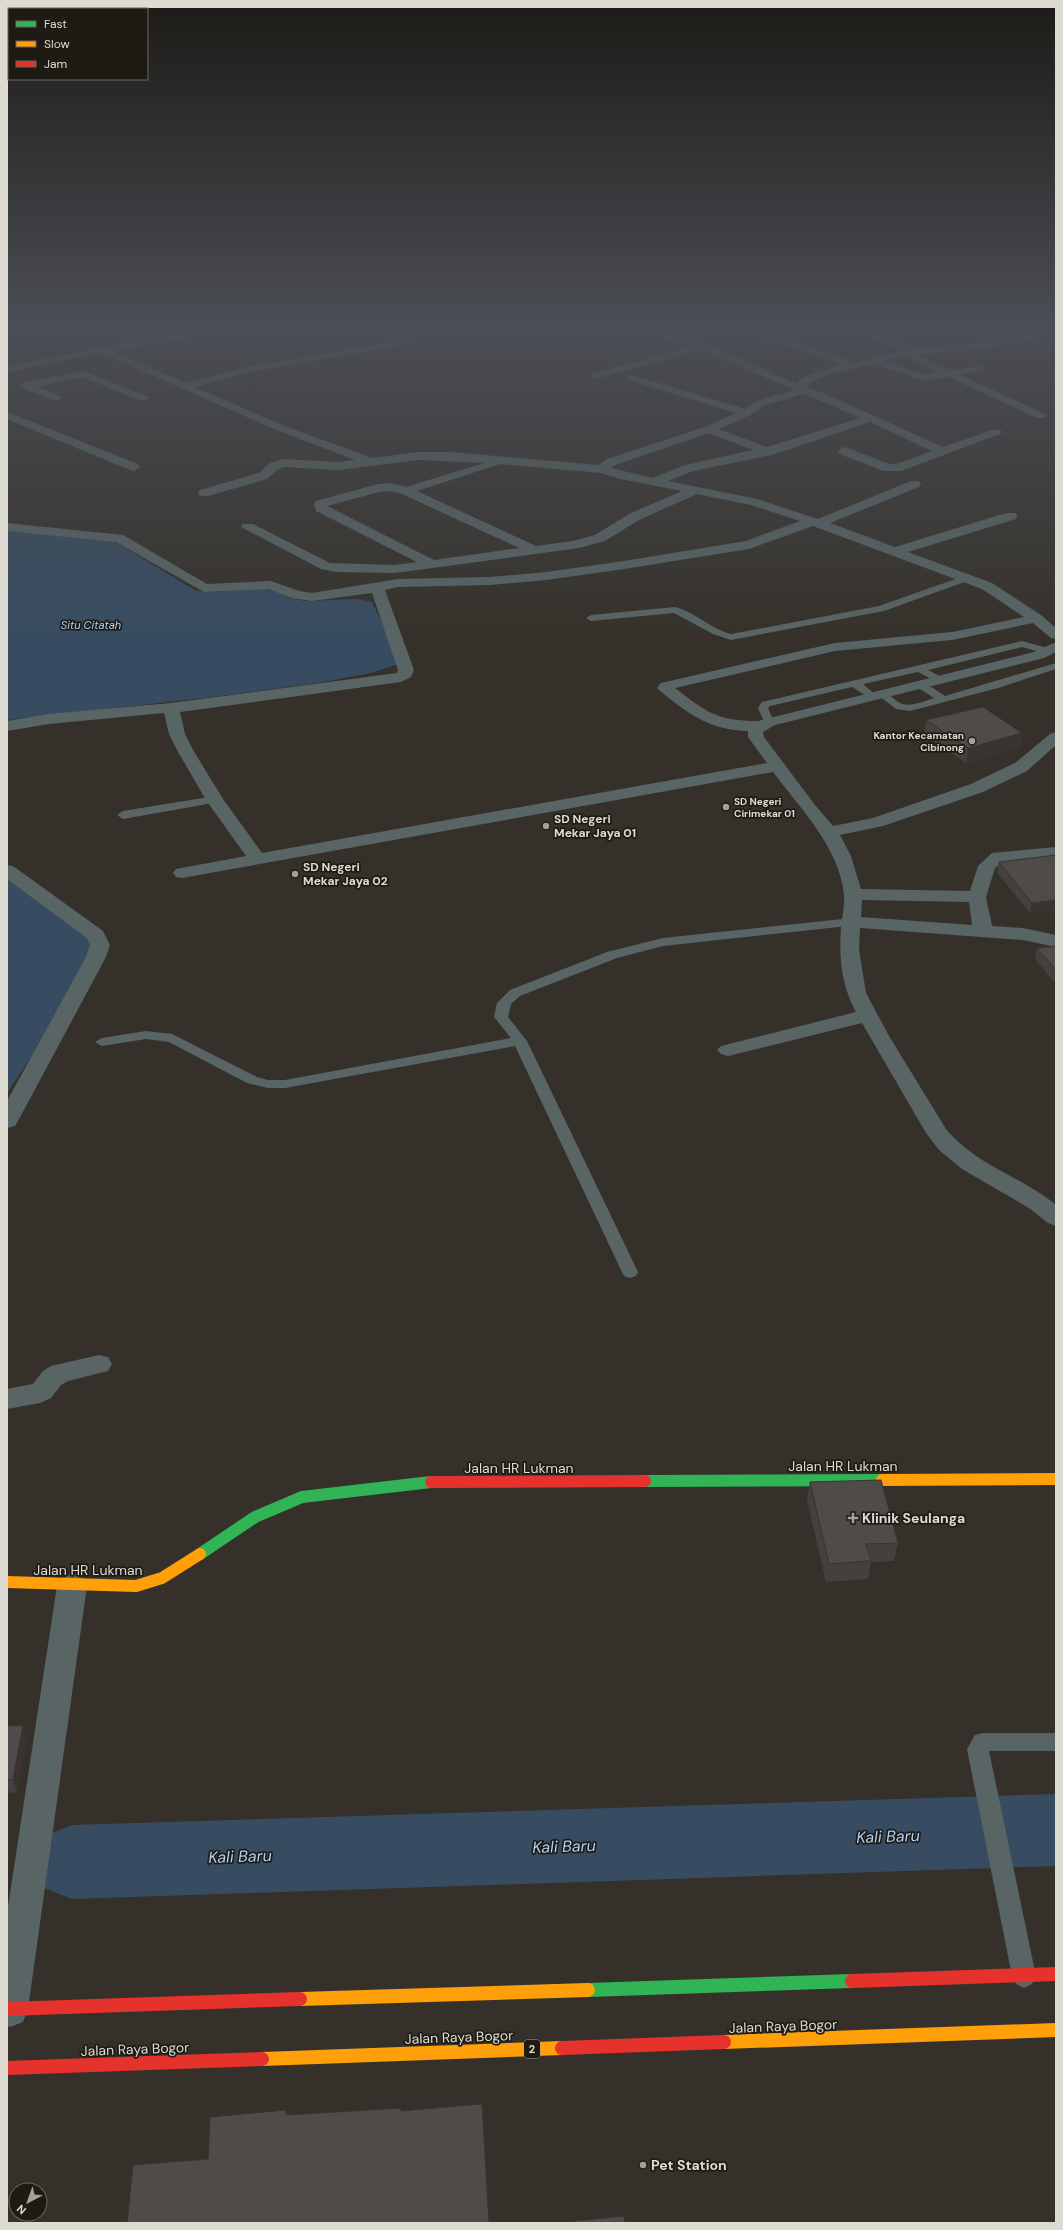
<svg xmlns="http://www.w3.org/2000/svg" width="1063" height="2230" viewBox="0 0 1063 2230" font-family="'DM Sans',sans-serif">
  <rect width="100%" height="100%" fill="#35312a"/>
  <path fill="#384c61" d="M 7,530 L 108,540 L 117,543 L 196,591 L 215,592 L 255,588 L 274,590 L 289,598 L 305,601 L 358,599 L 372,602 L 400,661 L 395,665 L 371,673 L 318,683 L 213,697 L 7,720 Z
    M 7,874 L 86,934 L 92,942 L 90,951 L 31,1057 L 7,1093 Z"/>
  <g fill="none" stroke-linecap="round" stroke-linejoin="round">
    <path fill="#384c61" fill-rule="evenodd" d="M 1056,1794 L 1056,1866 L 72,1899 L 44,1888 L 33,1862 L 44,1836 L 72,1825 Z"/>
    <path fill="#596565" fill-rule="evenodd" d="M 967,575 L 972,578 L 970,580 L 884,611 L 731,640 L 713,634 L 674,613 L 591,621 L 586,618 L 591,615 L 675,607 C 696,612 710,629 731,634 L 879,606 Z
      M 1022,641 L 1051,649 L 1052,651 L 1047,654 L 1022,647 L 928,670 L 943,678 L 944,680 L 939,683 L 918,672 L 863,684 L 878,697 L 873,700 L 852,687 L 770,706 L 768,708 L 774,722 L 769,725 L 764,722 L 758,708 L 762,702 Z
      M 1056,663 L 1056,669 L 998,688 L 910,711 L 896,709 L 878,695 L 883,692 C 891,694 895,701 902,704 C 911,707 925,701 934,698 L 917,687 L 917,683 L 925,683 L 945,696 Z
      M 215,796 L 219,798 L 221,800 L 219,802 L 123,819 L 117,815 L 123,811 Z
      M 852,918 L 857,919 L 858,922 L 857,925 L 663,946 L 617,958 L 520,996 L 511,1004 L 508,1017 L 527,1041 L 638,1272 L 636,1276 L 630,1278 L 624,1276 L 622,1272 L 515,1046 L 285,1088 L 268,1088 L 247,1083 L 169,1042 L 146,1039 L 102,1046 L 95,1042 L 102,1038 L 146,1031 L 172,1034 L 257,1077 L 268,1080 L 285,1080 L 511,1038 L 494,1017 L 497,1003 L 510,990 L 607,952 L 663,938 Z
      M 983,1733 L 1056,1733 L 1056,1751 L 989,1751 L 1036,1976 L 1032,1984 L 1024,1988 L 1016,1984 L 1012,1976 L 967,1749 L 975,1735 Z"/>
    <path fill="#596565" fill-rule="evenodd" d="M 99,328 L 112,328 L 139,340 L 211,328 L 233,328 L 228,331 L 113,351 L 186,383 L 250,366 L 418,338 L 418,342 L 414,343 L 251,372 L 195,387 L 282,425 L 372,458 L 418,452 L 450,452 L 599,465 L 607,459 L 705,427 L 736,413 L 628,380 L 627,378 L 628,376 L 636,376 L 745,409 L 757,401 L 794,390 L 701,350 L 599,378 L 591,378 L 590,376 L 591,374 L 691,346 L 657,336 L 633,332 L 633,328 C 685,327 751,364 797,384 L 800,379 L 822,370 L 843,365 L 762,338 L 762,334 L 770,334 L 855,362 L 903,350 L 848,330 L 847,328 L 861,328 L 918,349 L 991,341 L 969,328 L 981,328 L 1002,339 L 1056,328 L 1056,334 L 981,349 L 918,355 L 950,370 L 983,366 L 983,370 L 960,375 L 1045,414 L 1047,416 L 1045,418 L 1037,418 L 948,377 L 924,381 L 874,364 L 830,374 L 809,383 L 807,388 L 821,392 L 943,447 L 992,430 L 1000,430 L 1002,432 L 1000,434 L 901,471 L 883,471 L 840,454 L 838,451 L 844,447 L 848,448 L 889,464 L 896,464 L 932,451 L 870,422 L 772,455 L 693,471 L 668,481 L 757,499 L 818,519 L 911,481 L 919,481 L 921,484 L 919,487 L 830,523 L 895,547 L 1006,513 L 1016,513 L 1017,516 L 1016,519 L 908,552 L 992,583 L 1041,615 L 1056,628 L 1056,639 L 1051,638 L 1033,623 L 952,640 L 835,651 L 675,688 C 706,712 717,721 758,721 L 1034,652 L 1056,642 L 1056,652 L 1044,658 L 775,725 L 763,732 L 764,737 L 815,805 L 833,826 L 873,818 L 971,784 L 1015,763 L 1050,734 L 1056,732 L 1056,745 L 1027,771 L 983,792 L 883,826 L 840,835 L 851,856 L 861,889 L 970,891 L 978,866 L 992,853 L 1056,847 L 1056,857 L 1003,862 L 995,868 L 986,897 L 992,926 L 1023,928 L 1056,935 L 1056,947 L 1023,940 L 860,928 L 859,950 L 866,993 L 889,1036 L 946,1129 C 977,1166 1021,1176 1056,1205 L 1056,1226 L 1048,1223 L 1029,1208 L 962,1169 L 939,1150 L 926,1133 L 862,1023 L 728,1056 L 721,1054 L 717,1050 L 721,1046 L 856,1012 C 841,984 839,959 841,927 C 842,917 845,905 844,894 C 839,847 800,808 773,772 L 182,878 L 176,877 L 173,873 L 176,869 L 246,856 L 206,800 L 177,750 L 169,734 L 164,713 L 49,724 L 7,731 L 7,721 L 49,714 L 171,703 L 397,673 L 398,670 L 372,593 L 312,601 L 291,598 L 269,589 L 204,592 L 116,542 L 7,531 L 7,523 L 123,535 L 207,584 L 271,581 L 299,591 L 312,593 L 398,579 L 490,577 L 546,572 L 624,561 L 746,541 L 800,521 L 751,505 L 697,494 L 639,520 L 605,541 L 579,548 L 395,573 L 336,572 L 321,569 L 241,527 L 243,524 L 253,524 L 330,563 L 395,565 L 417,562 L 316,511 L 314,504 L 316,501 L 378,484 L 391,483 L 406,487 L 484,463 L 418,460 L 338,470 L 284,467 L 278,469 L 267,479 L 208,496 L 200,496 L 198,493 L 200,490 L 259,473 L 270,463 L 283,459 L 338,462 L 355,460 L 274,429 L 101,353 L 7,372 L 7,366 L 127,342 ZM 904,356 L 938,372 L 925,375 L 885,361 ZM 804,394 L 860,418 L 767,447 L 719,429 L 750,415 L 765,405 ZM 709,433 L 753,450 L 685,465 L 653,478 L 611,468 L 615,465 ZM 500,464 L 601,473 L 620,479 L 682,491 L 629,514 L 595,535 L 573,541 L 536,546 L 417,491 ZM 391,491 L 402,494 L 519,548 L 434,560 L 327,506 L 379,492 ZM 813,526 L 982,589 L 1024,617 L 952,632 L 835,643 L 661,683 L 657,688 L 660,691 C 689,714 709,730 748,731 L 748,737 L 767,763 L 262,853 L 223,799 L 193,750 L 185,734 L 180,712 L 401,682 L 411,677 L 414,670 L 385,590 L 398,587 L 490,585 L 546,580 L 624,569 L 749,549 ZM 862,900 L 969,902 L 972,925 L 861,917 Z
      M 727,328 L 757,328 L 752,331 L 721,333 L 721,329 Z
      M 83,371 L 147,396 L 149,398 L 143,401 L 139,400 L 82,377 L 38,387 L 60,396 L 62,398 L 56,401 L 22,388 L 19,385 L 24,382 Z
      M 7,412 L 138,464 L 140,467 L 134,471 L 130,470 L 7,419 Z
      M 7,865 L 13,866 L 103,931 L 110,945 L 106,957 L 18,1121 L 15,1126 L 7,1128 L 7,1101 L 86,957 L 90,945 L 87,938 L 7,879 Z
      M 99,1355 L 108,1357 L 112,1364 L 108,1371 L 68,1381 L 61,1385 L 51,1398 L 40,1403 L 7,1409 L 7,1389 L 33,1384 L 43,1371 L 51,1366 Z
      M 72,1574 L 82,1578 L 87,1586 L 28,2009 L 23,2022 L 10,2027 L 7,2026 L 7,1913 L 57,1586 L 62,1578 Z"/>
    <path stroke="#30b455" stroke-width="12" d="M 645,1481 L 882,1480
      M 200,1554 L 255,1517 L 302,1497 L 431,1482"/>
    <path stroke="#30b455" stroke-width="14" d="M 588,1990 L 852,1981"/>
    <path stroke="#ff9f0a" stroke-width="12" d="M 882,1480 L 1056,1479
      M 7,1582 L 136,1586 L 162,1578 L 200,1554"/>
    <path stroke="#ff9f0a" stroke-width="14" d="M 300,1999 L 588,1990
      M 724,2042 L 1056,2030
      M 262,2059 L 562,2048"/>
    <path stroke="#e5322d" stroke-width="12" d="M 431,1482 L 645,1481"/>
    <path stroke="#e5322d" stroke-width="14" d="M 852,1981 L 1056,1974
      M 7,2009 L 300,1999
      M 562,2048 L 724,2042
      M 7,2068 L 262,2059"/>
  </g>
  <path fill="#44403e" d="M 926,720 L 1022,733 L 1020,748 L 966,763 L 924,735 Z
    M 1056,855 L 1056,910 L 1030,913 L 997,873 L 999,862 Z
    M 1056,946 L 1056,982 L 1054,982 L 1035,959 L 1037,948 Z
    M 810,1482 L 898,1543 L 894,1561 L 871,1562 L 868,1579 L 826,1582 L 807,1500 Z
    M 7,1726 L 27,1738 L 17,1792 L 7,1793 Z"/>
  <path fill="#373432" d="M 1022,733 L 1020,748 L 966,763 L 968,748 Z
    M 1056,900 L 1056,910 L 1030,913 L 1032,903 Z
    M 1056,974 L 1056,982 L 1054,982 Z
    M 23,1725 L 27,1738 L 17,1792 L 13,1780 Z"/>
  <path fill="#4f4b48" stroke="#373432" d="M 983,707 L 1022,733 L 968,748 L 926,720 Z
    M 1056,855 L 1056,900 L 1032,903 L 999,862 Z
    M 1056,946 L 1056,970 L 1037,948 Z
    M 881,1480 L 898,1543 L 866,1544 L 871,1561 L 829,1564 L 810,1482 Z
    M 23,1725 L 13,1780 L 7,1780 L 7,1726 Z
    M 482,2104 L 489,2223 L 127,2223 L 133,2165 L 208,2159 L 210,2117 L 286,2110 L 286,2115 L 401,2108 L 401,2111 Z
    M 624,2216 L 625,2223 L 576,2223 L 575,2221 Z"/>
  <linearGradient id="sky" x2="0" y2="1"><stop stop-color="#1d1b17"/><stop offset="0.51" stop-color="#4b4e55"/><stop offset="1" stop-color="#4b4e55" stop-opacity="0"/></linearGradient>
  <rect width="1063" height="640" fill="url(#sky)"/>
  <g fill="#a3a097" stroke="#1e1b15" stroke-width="1.5">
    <circle cx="972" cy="741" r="4"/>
    <circle cx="726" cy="807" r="4"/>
    <circle cx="546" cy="826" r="4"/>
    <circle cx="295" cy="874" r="4"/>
    <path d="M851 1512h4v4h4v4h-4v4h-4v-4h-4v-4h4z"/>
    <circle cx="643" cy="2165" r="4"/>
  </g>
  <g text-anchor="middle" stroke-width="3.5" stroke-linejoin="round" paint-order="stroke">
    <g font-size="10" font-weight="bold" fill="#dedbd2" stroke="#1e1b15" text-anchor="end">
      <text x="964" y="739">Kantor Kecamatan<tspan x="964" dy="12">Cibinong</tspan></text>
      <text x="734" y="805" text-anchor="start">SD Negeri<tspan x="734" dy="12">Cirimekar 01</tspan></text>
    </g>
    <g font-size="11" font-style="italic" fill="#b0d3f7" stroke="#1e1b15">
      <text x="91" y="629">Situ Citatah</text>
    </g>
    <rect fill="#1e1b15" stroke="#a4a199" stroke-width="1" x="524" y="2040" width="16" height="18" rx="3"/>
    <g font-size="11" font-weight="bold" fill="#dedbd2">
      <text x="532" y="2053">2</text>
    </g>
    <g font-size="12" font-weight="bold" fill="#dedbd2" stroke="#1e1b15" text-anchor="start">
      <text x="554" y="823">SD Negeri<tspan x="554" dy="14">Mekar Jaya 01</tspan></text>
      <text x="303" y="871">SD Negeri<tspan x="303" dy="14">Mekar Jaya 02</tspan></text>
    </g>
    <g font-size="14" fill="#dedbd2" stroke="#1e1b15">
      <text x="843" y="1471">Jalan HR Lukman</text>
      <text x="519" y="1473">Jalan HR Lukman</text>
      <text x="88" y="1575">Jalan HR Lukman</text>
      <text transform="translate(783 2026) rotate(-2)" y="5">Jalan Raya Bogor</text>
      <text transform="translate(459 2037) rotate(-2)" y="5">Jalan Raya Bogor</text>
      <text transform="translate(135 2049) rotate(-2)" y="5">Jalan Raya Bogor</text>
    </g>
    <g font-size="14" font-weight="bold" fill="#dedbd2" stroke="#1e1b15" text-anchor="start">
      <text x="862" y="1523">Klinik Seulanga</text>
      <text x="651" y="2170">Pet Station</text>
    </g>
    <g font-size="16" font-style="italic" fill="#b0d3f7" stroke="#1e1b15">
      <text transform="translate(888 1836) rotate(-2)" y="6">Kali Baru</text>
      <text transform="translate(564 1846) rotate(-2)" y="6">Kali Baru</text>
      <text transform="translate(240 1856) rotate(-2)" y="6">Kali Baru</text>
    </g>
  </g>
  <rect width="1063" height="2230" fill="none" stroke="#dedbd2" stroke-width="16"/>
  <rect x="8" y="8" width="140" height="72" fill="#1e1b15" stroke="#6b6861"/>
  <rect x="16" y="21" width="20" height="6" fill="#30b455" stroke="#6b6861"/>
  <text x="44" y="28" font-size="12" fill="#dedbd2">Fast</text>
  <rect x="16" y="41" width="20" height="6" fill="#ff9f0a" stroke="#6b6861"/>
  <text x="44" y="48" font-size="12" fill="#dedbd2">Slow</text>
  <rect x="16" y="61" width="20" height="6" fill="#e5322d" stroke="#6b6861"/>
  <text x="44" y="68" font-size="12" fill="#dedbd2">Jam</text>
  <g transform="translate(28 2202) rotate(221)"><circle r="19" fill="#1e1b15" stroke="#6b6861"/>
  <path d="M0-3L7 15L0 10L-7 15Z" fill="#a3a097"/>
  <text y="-6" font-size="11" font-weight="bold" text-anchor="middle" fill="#dedbd2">N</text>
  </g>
</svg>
